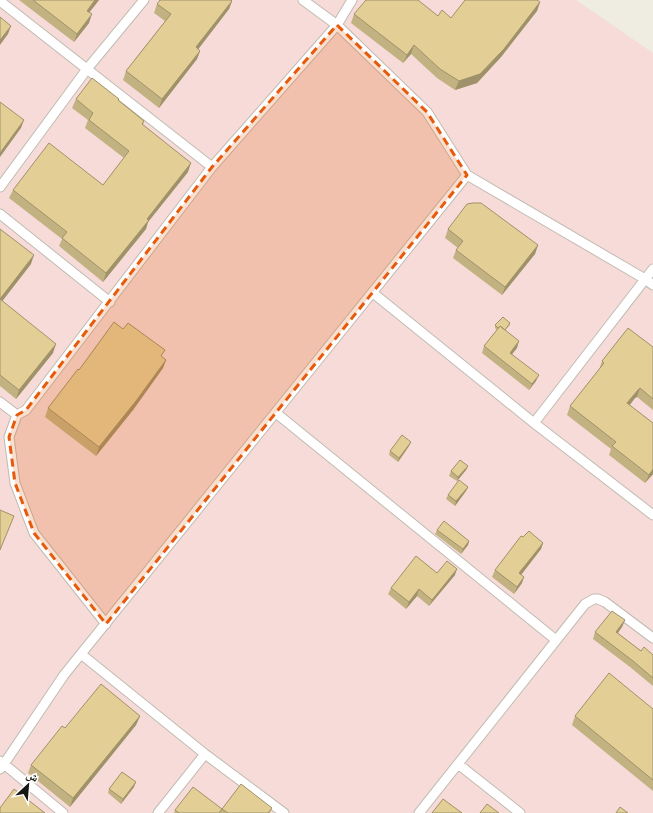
<svg xmlns="http://www.w3.org/2000/svg" width="653" height="813" viewBox="0 0 653 813" font-family="'Noto Serif','Noto Naskh Arabic',serif">
  <rect width="100%" height="100%" fill="#efece2"/>
  <path fill="#f6dbd8" d="M 0,0 L 576,0 L 653,53 L 653,813 L 0,813 Z"/>
  <g fill="none" stroke-linecap="round" stroke-linejoin="round">
    <g stroke="#c0bcb2" stroke-width="11">
      <path id="street" d="M 303,0 L 337,25 L 427,112 L 467,175 L 645,279 L 653,285
        M 0,1 L 212,167
        M 0,187 L 87,69 L 144,0
        M 0,214 L 110,302
        M 373,293 L 534,423 L 653,515
        M 0,402 L 17,415
        M 276,413 L 556,640
        M 534,423 L 653,269
        M 106,624 L 34,533 L 15,483 L 9,437 L 17,415 L 26,410 L 212,167 L 337,25 L 352,0
        M 81,654 L 205,754 L 284,813
        M 0,761 L 4,764 L 64,675 L 467,175
        M 458,764 L 520,813
        M 0,769 L 4,764 L 63,813
        M 158,813 L 205,754
        M 419,813 L 585,604 L 594,599 L 598,599 L 605,602 L 653,638"/>
    </g>
    <use href="#street" stroke="#fff" stroke-width="9"/>
  </g>
  <path fill="#c3b281" d="M 19,0 L 99,0 L 89,13 L 89,23 L 74,42 L 36,13 Z
    M 232,1 L 229,9 L 198,49 L 200,51 L 197,59 L 159,108 L 123,80 L 126,71 L 165,21 L 154,13 L 157,4 Z
    M 540,2 L 537,11 L 501,57 L 477,83 L 455,90 L 437,78 L 411,54 L 403,63 L 351,23 L 354,14 L 438,16 L 451,18 Z
    M 76,99 L 119,99 L 119,101 L 144,121 L 143,125 L 188,172 L 148,222 L 146,229 L 103,282 L 59,246 L 62,239 L 9,198 L 13,190 L 103,185 L 124,158 L 85,128 L 88,120 L 72,108 Z
    M 0,229 L 31,264 L 2,301 L 53,353 L 16,399 L 0,386 Z
    M 448,229 L 538,245 L 535,254 L 502,295 L 453,258 L 456,250 L 458,248 L 445,238 Z
    M 510,323 L 510,325 L 505,330 L 517,348 L 512,354 L 536,381 L 529,390 L 482,353 L 484,346 L 497,330 L 495,328 L 495,325 Z
    M 653,347 L 653,410 L 637,397 L 635,398 L 630,405 L 653,474 L 645,483 L 609,455 L 611,449 L 567,415 L 570,406 L 599,370 L 602,361 Z
    M 162,357 L 166,360 L 163,368 L 133,410 L 96,456 L 45,417 L 48,408 L 79,370 Z
    M 411,442 L 409,446 L 398,462 L 389,455 L 390,451 Z
    M 468,466 L 466,470 L 457,481 L 449,476 L 451,471 Z
    M 468,487 L 466,491 L 455,506 L 446,499 L 448,495 Z
    M 437,530 L 469,541 L 468,545 L 461,554 L 435,534 Z
    M 523,537 L 543,543 L 541,549 L 521,575 L 522,583 L 514,594 L 492,577 L 495,570 Z
    M 437,573 L 455,575 L 429,606 L 417,596 L 406,609 L 388,594 L 391,588 Z
    M 625,620 L 622,627 L 618,633 L 641,651 L 653,655 L 653,686 L 630,667 L 593,639 L 595,632 Z
    M 653,709 L 653,791 L 572,725 L 575,716 Z
    M 140,716 L 136,725 L 70,807 L 28,773 L 31,765 L 65,728 Z
    M 134,787 L 121,804 L 108,793 L 109,789 Z
    M 272,808 L 270,813 L 174,813 L 175,810 Z"/>
  <path fill="#9f9169" d="M 95,0 L 99,0 L 84,19 L 87,11 Z
    M 232,1 L 229,9 L 193,56 L 196,47 Z
    M 540,2 L 537,11 L 501,57 L 477,83 L 455,90 L 459,81 Z
    M 92,14 L 89,23 L 74,42 L 77,34 Z
    M 11,26 L 8,34 L 0,45 L 0,40 Z
    M 414,45 L 411,54 L 403,63 L 407,55 Z
    M 200,51 L 197,59 L 159,108 L 162,99 Z
    M 24,120 L 21,128 L 0,157 L 0,153 Z
    M 191,163 L 188,172 L 148,222 L 146,229 L 103,282 L 106,273 L 147,219 Z
    M 538,245 L 535,254 L 502,295 L 505,287 Z
    M 34,255 L 31,264 L 0,304 L 0,299 Z
    M 519,341 L 517,348 L 508,359 L 510,353 Z
    M 56,344 L 53,353 L 16,399 L 19,390 Z
    M 166,360 L 163,368 L 133,410 L 96,456 L 99,447 Z
    M 539,375 L 536,381 L 529,390 L 532,384 Z
    M 640,388 L 637,397 L 635,398 L 624,412 L 627,403 L 638,390 Z
    M 411,442 L 409,446 L 398,462 L 399,458 Z
    M 468,466 L 466,470 L 457,481 L 458,477 Z
    M 653,469 L 653,474 L 645,483 L 649,475 Z
    M 468,487 L 466,491 L 455,506 L 456,501 Z
    M 469,541 L 468,545 L 461,554 L 463,549 Z
    M 543,543 L 541,549 L 517,580 L 519,573 Z
    M 457,569 L 455,575 L 429,606 L 432,600 Z
    M 524,577 L 522,583 L 514,594 L 517,587 Z
    M 419,589 L 417,596 L 406,609 L 409,602 Z
    M 625,620 L 622,627 L 614,638 L 616,632 Z
    M 140,716 L 136,725 L 70,807 L 73,798 Z
    M 136,782 L 134,787 L 121,804 L 123,799 Z"/>
  <path fill="#e3cf96" stroke="#9f9169" d="M 33,0 L 95,0 L 87,11 L 92,14 L 77,34 Z
    M 160,0 L 231,0 L 232,1 L 196,47 L 200,51 L 162,99 L 126,71 L 171,14 L 157,4 Z
    M 366,0 L 418,0 L 438,16 L 442,10 L 451,18 L 465,0 L 537,0 L 540,2 L 504,49 L 480,74 L 459,81 L 440,69 L 414,45 L 407,55 L 354,14 Z
    M 0,17 L 11,26 L 0,40 Z
    M 92,78 L 119,99 L 118,100 L 144,121 L 142,124 L 191,163 L 147,219 L 149,220 L 106,273 L 62,238 L 67,232 L 13,190 L 49,143 L 103,185 L 129,151 L 89,120 L 93,113 L 76,99 Z
    M 0,102 L 24,120 L 0,153 Z
    M 473,203 L 481,203 L 538,245 L 505,287 L 456,250 L 463,241 L 448,229 L 467,204 Z
    M 0,229 L 34,255 L 0,299 Z
    M 0,299 L 56,344 L 19,390 L 0,375 Z
    M 503,317 L 510,323 L 505,330 L 500,326 L 498,328 L 495,325 Z
    M 114,322 L 123,329 L 128,323 L 165,350 L 161,356 L 166,360 L 136,401 L 99,447 L 48,408 L 78,369 L 79,370 Z
    M 500,326 L 519,341 L 510,353 L 539,375 L 532,384 L 484,346 Z
    M 628,328 L 653,347 L 653,399 L 640,388 L 638,390 L 627,403 L 653,423 L 653,469 L 649,475 L 612,446 L 616,442 L 570,406 L 604,363 L 602,361 Z
    M 402,435 L 411,442 L 399,458 L 390,451 Z
    M 460,460 L 468,466 L 458,477 L 451,471 Z
    M 459,480 L 468,487 L 456,501 L 448,495 Z
    M 0,510 L 14,516 L 0,550 Z
    M 444,521 L 469,541 L 463,549 L 437,530 Z
    M 529,531 L 543,543 L 519,573 L 524,577 L 517,587 L 495,570 L 521,536 L 523,537 Z
    M 416,556 L 437,573 L 447,561 L 457,569 L 432,600 L 419,589 L 409,602 L 391,588 Z
    M 612,611 L 625,620 L 616,632 L 641,651 L 644,647 L 653,655 L 653,678 L 633,661 L 595,632 Z
    M 609,673 L 653,709 L 653,780 L 575,716 Z
    M 101,684 L 140,716 L 73,798 L 31,765 L 62,726 L 65,728 Z
    M 122,772 L 136,782 L 123,799 L 109,789 Z
    M 241,784 L 272,808 L 268,813 L 228,813 L 222,809 Z
    M 193,787 L 222,809 L 219,813 L 179,813 L 175,810 Z
    M 14,789 L 45,813 L 0,813 L 0,808 Z
    M 443,799 L 462,813 L 432,813 Z
    M 487,804 L 499,813 L 480,813 Z
    M 620,807 L 628,813 L 616,813 Z"/>
  <path fill="#e8590c" fill-opacity="0.2" stroke="#e8590c" stroke-width="3" stroke-dasharray="8 5" stroke-linejoin="round" d="M 337,25 L 427,112 L 467,175 L 106,624 L 34,533 L 15,483 L 9,437 L 17,415 L 26,410 L 212,167 Z"/>
  <g transform="translate(28 785) rotate(26)" stroke="#ffffff" stroke-width="3" paint-order="stroke">
  <path d="M0-3L7 15L0 10L-7 15Z" fill="#181714"/>
  <text y="-6" font-size="11" font-weight="bold" text-anchor="middle" fill="#181714">ش</text>
  </g>
</svg>
